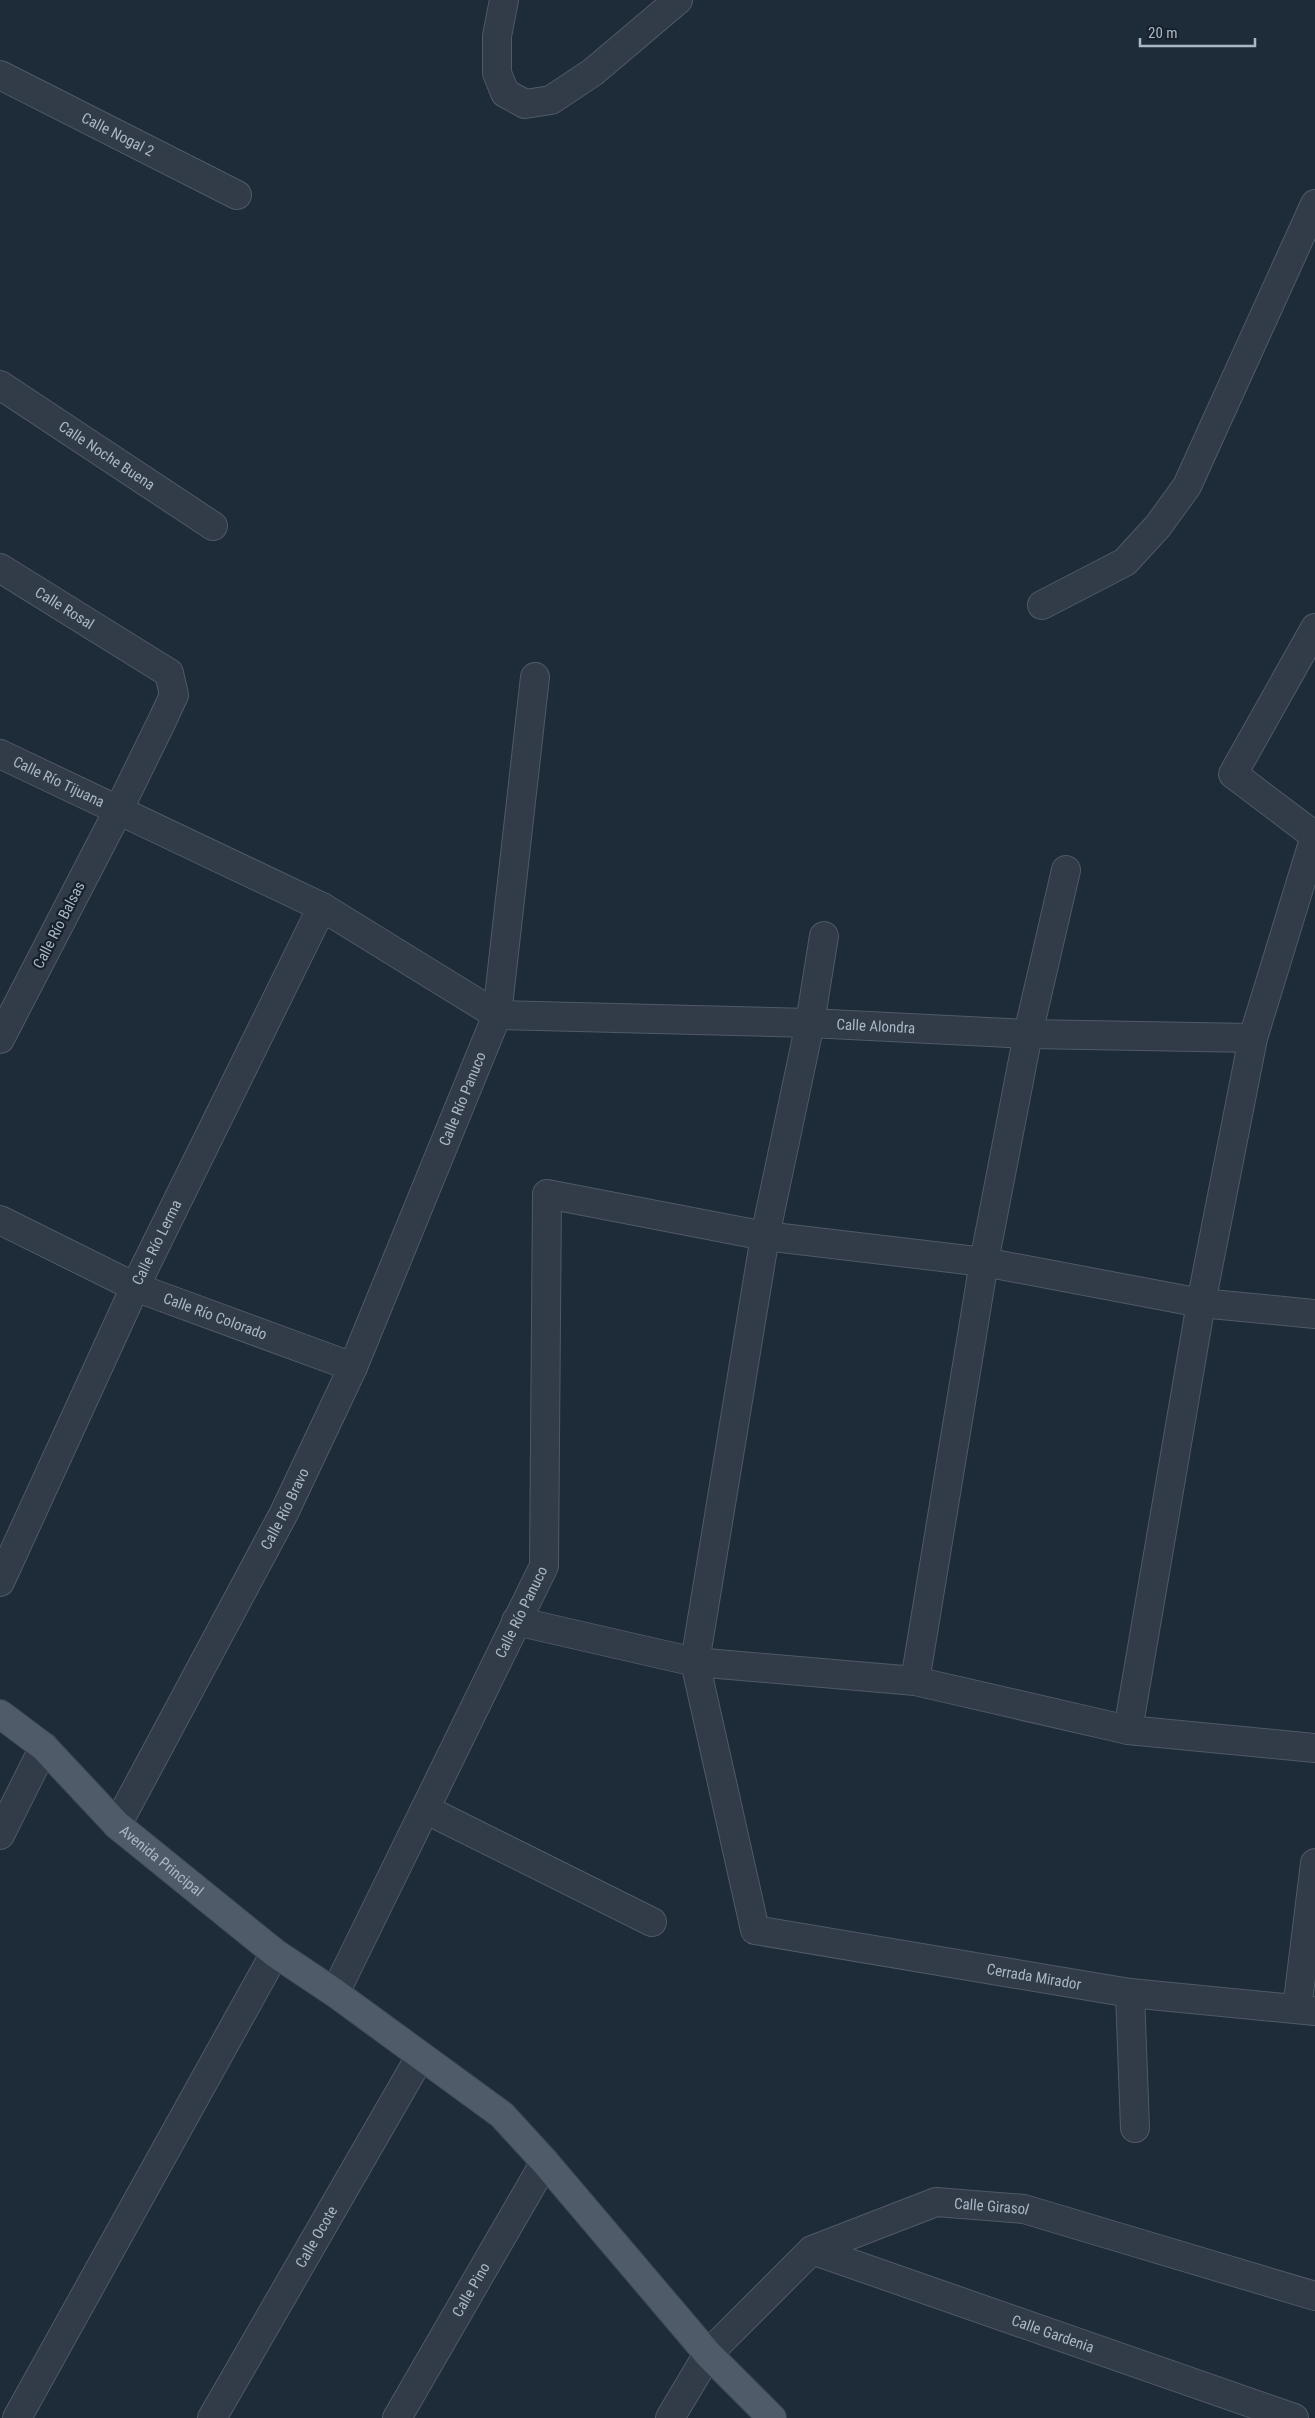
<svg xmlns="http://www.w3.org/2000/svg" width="1315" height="2418" viewBox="0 0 1315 2418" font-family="'Roboto Condensed',sans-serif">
  <rect width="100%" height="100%" fill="#1e2b38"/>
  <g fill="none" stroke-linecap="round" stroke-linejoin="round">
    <g stroke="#4f5a66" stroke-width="30">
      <g id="minor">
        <path d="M 504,0 L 497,36 L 497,73 L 505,93 L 525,104 L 551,100 L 593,72 L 678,0"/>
        <path id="s1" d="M 0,75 L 237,195"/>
        <path id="s2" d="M 0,385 L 213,526"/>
        <path id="s3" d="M 0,568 L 169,673 L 174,695 L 162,721 L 118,811 L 0,1039"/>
        <path d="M 1042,605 L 1125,562 L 1158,526 L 1187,486 L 1315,204"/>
        <path d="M 1315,628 L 1233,774 L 1315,836"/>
        <path id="s4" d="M 0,754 L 322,907 L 497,1015"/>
        <path id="s5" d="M 824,936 L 810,1023 L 765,1236 L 695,1662 L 755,1930 L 1130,1993 L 1315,2011"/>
        <path id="s6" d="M 497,1015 L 810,1023 L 1028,1034 L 1253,1038"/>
        <path id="s7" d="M 0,1220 L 135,1287 L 353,1367"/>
        <path id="s8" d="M 0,1582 L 135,1287 L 322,907"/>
        <path d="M 516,1621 L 695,1662 L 915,1681 L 1128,1730 L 1315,1748"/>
        <path d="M 915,1681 L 984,1262 L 1028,1034 L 1066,870"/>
        <path d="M 1128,1730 L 1201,1303 L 1253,1038 L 1315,836"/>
        <path d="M 425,1809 L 652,1922"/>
        <path id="s9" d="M 117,1825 L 284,1513 L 353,1367 L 497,1015 L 535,677"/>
        <path d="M 0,1835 L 44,1747"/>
        <path id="s10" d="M 335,1993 L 544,1566 L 547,1194 L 765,1236 L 984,1262 L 1201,1303 L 1315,1314"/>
        <path d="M 1130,1993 L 1135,2128"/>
        <path d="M 1297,2009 L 1315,1863"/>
        <path id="s11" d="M 812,2250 L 1294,2418"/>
        <path d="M 17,2418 L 275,1953"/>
        <path id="s12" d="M 212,2418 L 420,2057"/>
        <path id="s13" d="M 397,2418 L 545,2162"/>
        <path id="s14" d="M 670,2418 L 708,2354 L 812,2250 L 936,2202 L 1024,2209 L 1315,2296"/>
      </g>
    </g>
    <g stroke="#3b4552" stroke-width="30">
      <g id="major">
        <path id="s15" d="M 0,1714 L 44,1747 L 117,1825 L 275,1953 L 335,1993 L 502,2115 L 545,2162 L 708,2354 L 772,2418"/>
      </g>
    </g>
    <use href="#minor" stroke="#313c48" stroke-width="28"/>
    <use href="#major" stroke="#4f5b69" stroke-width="28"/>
  </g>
  <g text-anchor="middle" stroke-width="4.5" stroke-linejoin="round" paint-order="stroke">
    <g font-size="15" fill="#abb7c5" stroke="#17212c">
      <text dy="5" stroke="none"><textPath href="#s1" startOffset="132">Calle Nogal 2</textPath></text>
      <text dy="5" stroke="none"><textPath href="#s2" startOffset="128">Calle Noche Buena</textPath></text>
      <text dy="5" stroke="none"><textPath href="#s3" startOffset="76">Calle Rosal</textPath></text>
      <text dy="5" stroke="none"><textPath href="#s4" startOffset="65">Calle Río Tijuana</textPath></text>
      <text transform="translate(59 925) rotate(-63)" y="5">Calle Río Balsas</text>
      <text dy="5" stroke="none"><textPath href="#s6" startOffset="379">Calle Alondra</textPath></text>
      <text dy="5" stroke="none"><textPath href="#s9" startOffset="805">Calle Río Panuco</textPath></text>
      <text dy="5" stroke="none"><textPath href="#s8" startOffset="374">Calle Río Lerma</textPath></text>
      <text dy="5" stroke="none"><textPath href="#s7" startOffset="236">Calle Río Colorado</textPath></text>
      <text dy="5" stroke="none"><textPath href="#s9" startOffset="358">Calle Río Bravo</textPath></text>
      <text dy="5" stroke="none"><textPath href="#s10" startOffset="424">Calle Río Panuco</textPath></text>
      <text dy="5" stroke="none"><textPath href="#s15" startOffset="219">Avenida Principal</textPath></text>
      <text dy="5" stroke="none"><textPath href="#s5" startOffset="1295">Cerrada Mirador</textPath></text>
      <text dy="5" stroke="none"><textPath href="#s14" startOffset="410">Calle Girasol</textPath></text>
      <text dy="5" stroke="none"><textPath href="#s12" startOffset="209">Calle Ocote</textPath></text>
      <text dy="5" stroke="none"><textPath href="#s13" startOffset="148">Calle Pino</textPath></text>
      <text dy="5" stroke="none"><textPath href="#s11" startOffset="255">Calle Gardenia</textPath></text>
    </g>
  </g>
  <path d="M1140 38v8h115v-8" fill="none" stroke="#abb7c5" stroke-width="2.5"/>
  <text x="1148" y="38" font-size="15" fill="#abb7c5" stroke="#17212c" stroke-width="4" paint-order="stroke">20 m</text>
</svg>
